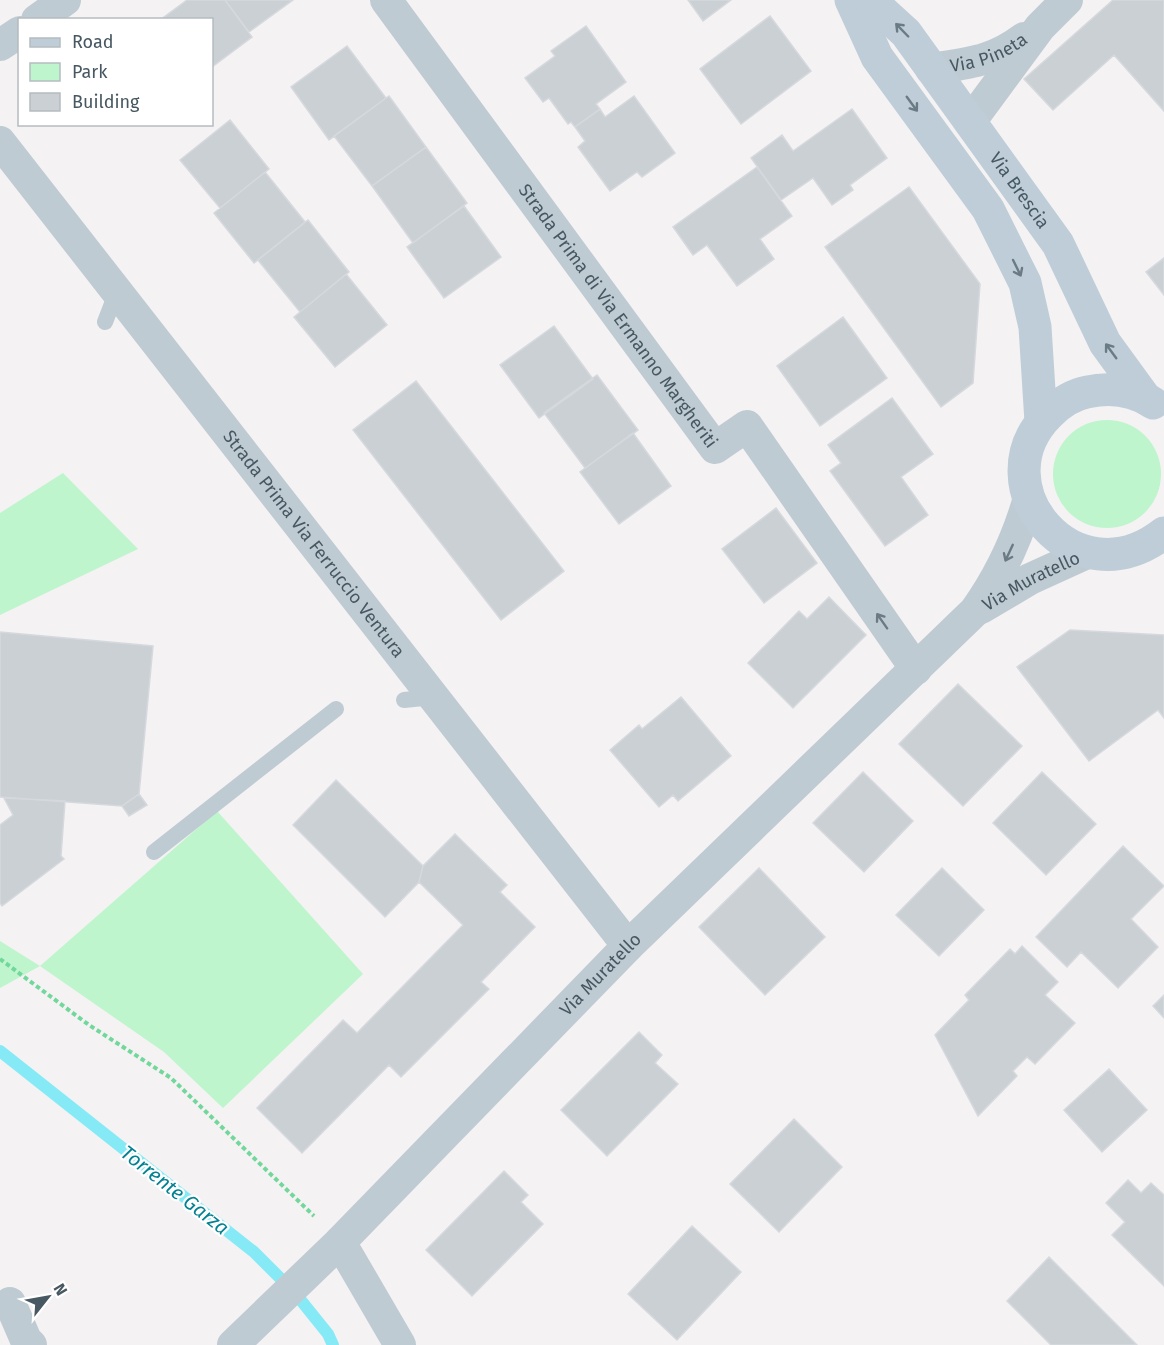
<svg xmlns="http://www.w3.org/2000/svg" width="1164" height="1345" viewBox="0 0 1164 1345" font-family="'Fira Sans',sans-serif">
  <rect width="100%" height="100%" fill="#f4f2f2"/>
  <path fill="#bef5cd" d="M1053 474a54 54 0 1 1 108 0a54 54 0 1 1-108 0Z
    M 63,473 L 138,549 L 0,615 L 0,513 Z
    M 217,811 L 363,974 L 223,1108 L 164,1052 L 40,966 L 0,988 L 0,941 L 40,966 Z"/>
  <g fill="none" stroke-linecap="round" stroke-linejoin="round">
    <path stroke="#86eaf6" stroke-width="12" d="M 0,1051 L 254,1252 L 295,1293 L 328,1334 L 333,1345"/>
  </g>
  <path fill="#cbd0d5" stroke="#d5d9de" stroke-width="1.5" d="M 187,0 L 225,0 L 252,37 L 212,67 L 212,20 L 160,20 Z
    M 225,0 L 293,0 L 249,32 Z
    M 688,0 L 731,0 L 703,21 Z
    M 1113,0 L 1164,0 L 1164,111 L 1114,55 L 1053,110 L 1024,79 Z
    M 770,16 L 811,71 L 741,124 L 700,69 Z
    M 586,26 L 626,82 L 596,104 L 600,109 L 575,127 L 571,122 L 568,124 L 549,98 L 543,102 L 525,78 L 555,56 L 551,51 Z
    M 347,46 L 386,98 L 329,140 L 291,87 Z
    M 389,96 L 426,147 L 372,186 L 334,136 Z
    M 634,96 L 675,153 L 642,177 L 637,172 L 610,191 L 578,147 L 585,141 L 575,127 L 600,109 L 605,117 Z
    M 852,109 L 887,158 L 850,185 L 853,190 L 832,205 L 813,178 L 781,200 L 751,158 L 782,135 L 793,151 Z
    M 230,120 L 269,169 L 220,208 L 180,160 Z
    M 426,147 L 467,203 L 413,243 L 372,186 Z
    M 757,167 L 792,216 L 760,239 L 774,259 L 737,286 L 707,245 L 693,255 L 673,227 Z
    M 265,172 L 305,222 L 254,263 L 214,213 Z
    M 909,187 L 980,284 L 973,383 L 941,407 L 825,247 Z
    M 464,206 L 501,257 L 444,298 L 407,247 Z
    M 308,220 L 349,272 L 300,312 L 258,260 Z
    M 1164,258 L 1164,295 L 1146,272 Z
    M 346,274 L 387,325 L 335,367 L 294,317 Z
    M 843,317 L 887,378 L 820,426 L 777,366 Z
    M 554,326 L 593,379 L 539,418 L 500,365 Z
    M 597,375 L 638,430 L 585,468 L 544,413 Z
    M 416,381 L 564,571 L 501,620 L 353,430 Z
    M 892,398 L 933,454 L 901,477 L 928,515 L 885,546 L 830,471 L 841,463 L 828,445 Z
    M 633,433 L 671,486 L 619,524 L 580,472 Z
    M 776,508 L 817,563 L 764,603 L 722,549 Z
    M 829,597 L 866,635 L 793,708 L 748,663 L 799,611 L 807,619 Z
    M 1070,630 L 1164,635 L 1164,718 L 1158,710 L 1089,761 L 1017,667 Z
    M 0,632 L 153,646 L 139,794 L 122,806 L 0,797 Z
    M 958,684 L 1022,746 L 963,806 L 899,744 Z
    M 681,697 L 731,756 L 678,801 L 673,795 L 659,807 L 610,750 L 639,725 L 642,729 Z
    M 863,772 L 913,821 L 864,872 L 813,823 Z
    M 1042,772 L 1096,824 L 1046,875 L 993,823 Z
    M 336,780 L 423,866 L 419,882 L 385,917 L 293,825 Z
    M 139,794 L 147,805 L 129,816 L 122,806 Z
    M 4,798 L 65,801 L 61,856 L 64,859 L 2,906 L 0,903 L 0,825 L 13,815 Z
    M 455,834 L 507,885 L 500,892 L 535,927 L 481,982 L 489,989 L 401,1077 L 389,1065 L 302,1153 L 257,1108 L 343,1020 L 357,1033 L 463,925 L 419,882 L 423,866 Z
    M 1123,846 L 1164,886 L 1131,919 L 1158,947 L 1118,988 L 1081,952 L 1067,967 L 1036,937 Z
    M 759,868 L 825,937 L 765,995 L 699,927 Z
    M 942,868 L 984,910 L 939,956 L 896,915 Z
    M 1022,946 L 1058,982 L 1045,995 L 1075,1023 L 1035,1064 L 1027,1057 L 1013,1071 L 1017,1076 L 978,1116 L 935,1035 L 969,1000 L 965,995 L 1010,949 L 1015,954 Z
    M 1164,995 L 1164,1018 L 1153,1006 Z
    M 639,1032 L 662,1055 L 655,1063 L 678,1084 L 607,1156 L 561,1110 Z
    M 1109,1069 L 1147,1110 L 1102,1152 L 1064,1110 Z
    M 794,1119 L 842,1167 L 779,1232 L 730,1184 Z
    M 504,1171 L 528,1195 L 521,1202 L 543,1224 L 472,1296 L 426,1250 Z
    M 1128,1180 L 1141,1193 L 1151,1183 L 1164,1195 L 1164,1286 L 1112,1235 L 1125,1222 L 1106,1203 Z
    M 692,1226 L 741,1272 L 677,1340 L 628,1294 Z
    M 1049,1257 L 1137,1345 L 1051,1345 L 1007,1301 Z"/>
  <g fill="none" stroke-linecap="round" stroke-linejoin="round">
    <path stroke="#71d79b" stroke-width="4" stroke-dasharray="4.5 3" stroke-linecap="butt" d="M 0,959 L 89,1025 L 171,1078 L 314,1216"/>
    <path stroke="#bfcbd3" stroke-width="16" d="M 105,322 L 117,291
      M 404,700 L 433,697
      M 154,852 L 336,709"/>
    <g stroke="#bfcbd3" stroke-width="32">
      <path id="s1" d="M 386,0 L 715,448 L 747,426 L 916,669"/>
      <path d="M 37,20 L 65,0"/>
      <path d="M 0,45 L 20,32"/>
      <path id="s2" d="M 931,69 C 969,63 992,62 1024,38"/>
      <path d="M 970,122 L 1040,27 L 1067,0"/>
      <path id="s3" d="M 0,142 L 628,946"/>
      <path id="s4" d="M 981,608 L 1030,579 L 1087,553"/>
      <path d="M 340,1242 L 400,1345"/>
      <path d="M 10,1303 L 26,1340 L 31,1345"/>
      <path id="s5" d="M 233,1345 L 340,1242 L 628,946 L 975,611 C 1000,576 1017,540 1029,498"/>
    </g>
    <g stroke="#becdd7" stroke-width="33">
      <path d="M 851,0 L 877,57 L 988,209 L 1025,283 L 1035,327 L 1041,422"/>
      <path id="s6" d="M 870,0 L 906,33 L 1058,244 L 1105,343 L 1145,398"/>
      <path d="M 1153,403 C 1134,390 1110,387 1087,392 C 1072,395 1060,403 1049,414 C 977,485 1075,603 1164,533"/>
    </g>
  </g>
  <defs><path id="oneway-shaft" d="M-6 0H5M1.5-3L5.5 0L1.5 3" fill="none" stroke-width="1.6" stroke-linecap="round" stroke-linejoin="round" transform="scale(1.5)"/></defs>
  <g stroke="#6b7b85">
    <use href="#oneway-shaft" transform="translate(902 30) rotate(-134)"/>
    <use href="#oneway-shaft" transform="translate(912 104) rotate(54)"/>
    <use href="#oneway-shaft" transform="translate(1017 268) rotate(64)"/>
    <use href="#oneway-shaft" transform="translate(1111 351) rotate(-126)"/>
  </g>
  <g stroke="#6b7a84">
    <use href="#oneway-shaft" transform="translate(1009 553) rotate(115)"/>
    <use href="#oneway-shaft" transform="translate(882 621) rotate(-125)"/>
  </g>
  <g text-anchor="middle" stroke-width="4.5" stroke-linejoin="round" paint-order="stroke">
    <g font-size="18" fill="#475862" stroke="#fff">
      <text dy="6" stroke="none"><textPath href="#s2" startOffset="60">Via Pineta</textPath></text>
      <text dy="6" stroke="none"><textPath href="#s6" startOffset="243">Via Brescia</textPath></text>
      <text dy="6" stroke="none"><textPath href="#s1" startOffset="392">Strada Prima di Via Ermanno Margheriti</textPath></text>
      <text dy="6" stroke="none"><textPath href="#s3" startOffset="510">Strada Prima Via Ferruccio Ventura</textPath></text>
      <text dy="6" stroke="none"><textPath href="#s4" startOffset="57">Via Muratello</textPath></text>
      <text dy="6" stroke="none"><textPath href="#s5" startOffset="522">Via Muratello</textPath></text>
    </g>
    <g font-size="20" font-style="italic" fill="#048291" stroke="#fff">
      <text transform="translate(175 1190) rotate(38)" y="7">Torrente Garza</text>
    </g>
  </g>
  <rect x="18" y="18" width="195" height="108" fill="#ffffff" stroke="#b5bcc0" stroke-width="1.5"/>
  <rect x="30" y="38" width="30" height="9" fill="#becdd7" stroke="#b5bcc0" stroke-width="1.5"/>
  <text x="72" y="48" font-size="18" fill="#475862">Road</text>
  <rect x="30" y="63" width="30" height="18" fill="#bef5cd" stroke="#b5bcc0" stroke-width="1.5"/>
  <text x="72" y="78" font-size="18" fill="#475862">Park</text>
  <rect x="30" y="93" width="30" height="18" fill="#cbd0d5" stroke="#b5bcc0" stroke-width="1.5"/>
  <text x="72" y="108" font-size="18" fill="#475862">Building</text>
  <g transform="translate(48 1297) rotate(59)" stroke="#ffffff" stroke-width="4.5" paint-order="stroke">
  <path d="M0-4.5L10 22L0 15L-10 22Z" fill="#475862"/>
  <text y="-9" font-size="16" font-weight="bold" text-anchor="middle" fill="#475862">N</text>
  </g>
</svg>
